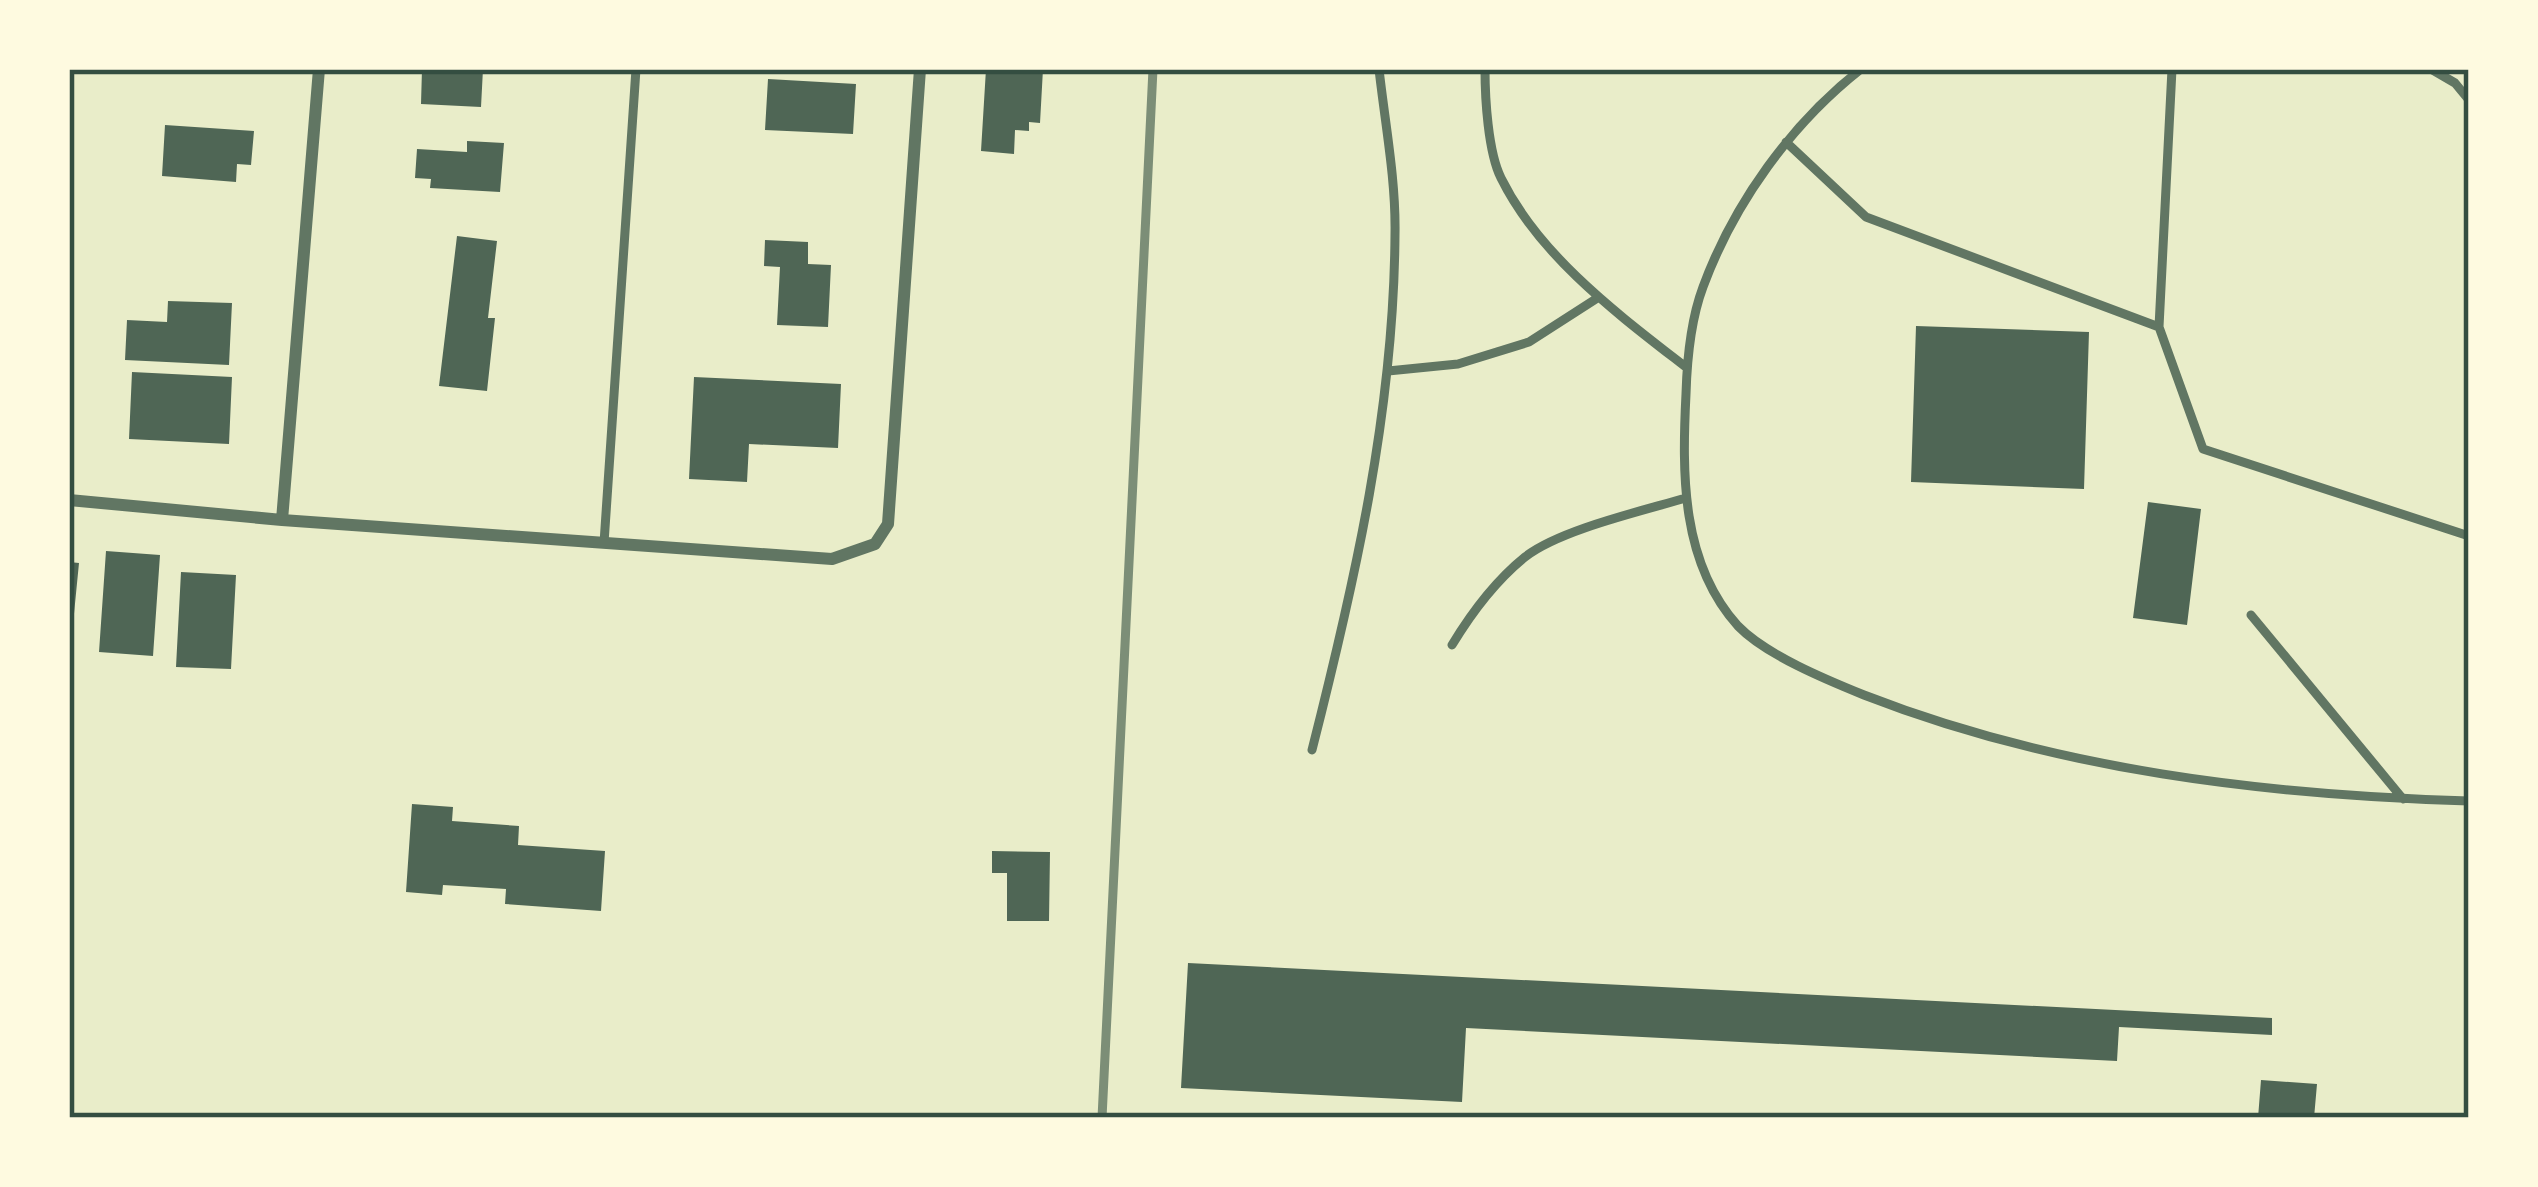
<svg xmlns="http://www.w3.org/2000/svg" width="2538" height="1187" viewBox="0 0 2538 1187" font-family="'Zilla Slab',serif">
  <rect width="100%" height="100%" fill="#e9edc9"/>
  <path fill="#4f6655" d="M 422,69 L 483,69 L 481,107 L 421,104 Z
    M 986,69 L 1043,69 L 1040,123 L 1029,122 L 1029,131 L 1015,130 L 1014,154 L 981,151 Z
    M 768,79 L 856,84 L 853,134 L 765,130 Z
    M 165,125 L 254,131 L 251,165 L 237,164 L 236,182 L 162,176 Z
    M 467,141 L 504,143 L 500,192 L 430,188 L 431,179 L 415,178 L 417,149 L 467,152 Z
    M 457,236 L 497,241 L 488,318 L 495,318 L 487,391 L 439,386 Z
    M 765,240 L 808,242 L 808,264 L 831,265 L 828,327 L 777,325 L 780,267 L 764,266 Z
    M 168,301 L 232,303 L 229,365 L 125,360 L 127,320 L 167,322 Z
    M 1916,326 L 2089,332 L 2084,489 L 1911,482 Z
    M 132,372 L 232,377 L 229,444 L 129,439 Z
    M 694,377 L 841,384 L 838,448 L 749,444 L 747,482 L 689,479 Z
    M 2148,502 L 2201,509 L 2187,625 L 2133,618 Z
    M 106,551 L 160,555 L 153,656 L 99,652 Z
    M 69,562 L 79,563 L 72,634 L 69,633 Z
    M 181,572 L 236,575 L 231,669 L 176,667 Z
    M 412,804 L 453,807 L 452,821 L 519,826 L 518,845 L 605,851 L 601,911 L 505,904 L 506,889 L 443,885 L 442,895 L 406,892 Z
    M 992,851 L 1050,852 L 1049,921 L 1007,921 L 1007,873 L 992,873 Z
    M 1188,963 L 2272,1018 L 2272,1035 L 2119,1027 L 2117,1061 L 1466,1028 L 1462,1102 L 1181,1088 Z
    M 2261,1080 L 2317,1084 L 2314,1118 L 2258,1118 Z"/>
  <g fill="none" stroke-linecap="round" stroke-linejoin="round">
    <path stroke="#617663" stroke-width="9" d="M 1485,69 C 1485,98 1488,152 1501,178 C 1540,257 1619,315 1687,368
      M 1861,69 C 1791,124 1734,203 1703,287 C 1691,319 1687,360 1686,394 C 1682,474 1681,563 1738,626 C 1766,655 1827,680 1864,695 C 2056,770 2265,795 2469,801
      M 2172,69 L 2159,327 L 2203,449 L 2469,536
      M 2431,69 L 2455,83 L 2469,100
      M 1786,142 L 1866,217 L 2159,327
      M 1388,371 L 1458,364 L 1529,342 L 1599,297
      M 604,543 L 636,69
      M 2251,615 L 2403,799
      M 1452,645 C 1472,612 1494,582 1525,557 C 1559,530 1642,511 1686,498
      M 1312,750 C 1355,581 1394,410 1395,234 C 1396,180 1385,123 1379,69"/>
    <path stroke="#617663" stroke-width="12" d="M 69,500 L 282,520 L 832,559 L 875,544 L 888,524 L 920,69
      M 282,520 L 319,69"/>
    <path stroke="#7c8e77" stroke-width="9" d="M 1102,1118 L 1153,69"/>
  </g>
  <rect width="2538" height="1187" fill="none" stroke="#fefae0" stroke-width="144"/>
  <rect x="72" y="72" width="2394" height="1043" fill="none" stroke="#344e41" stroke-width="4.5"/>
</svg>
